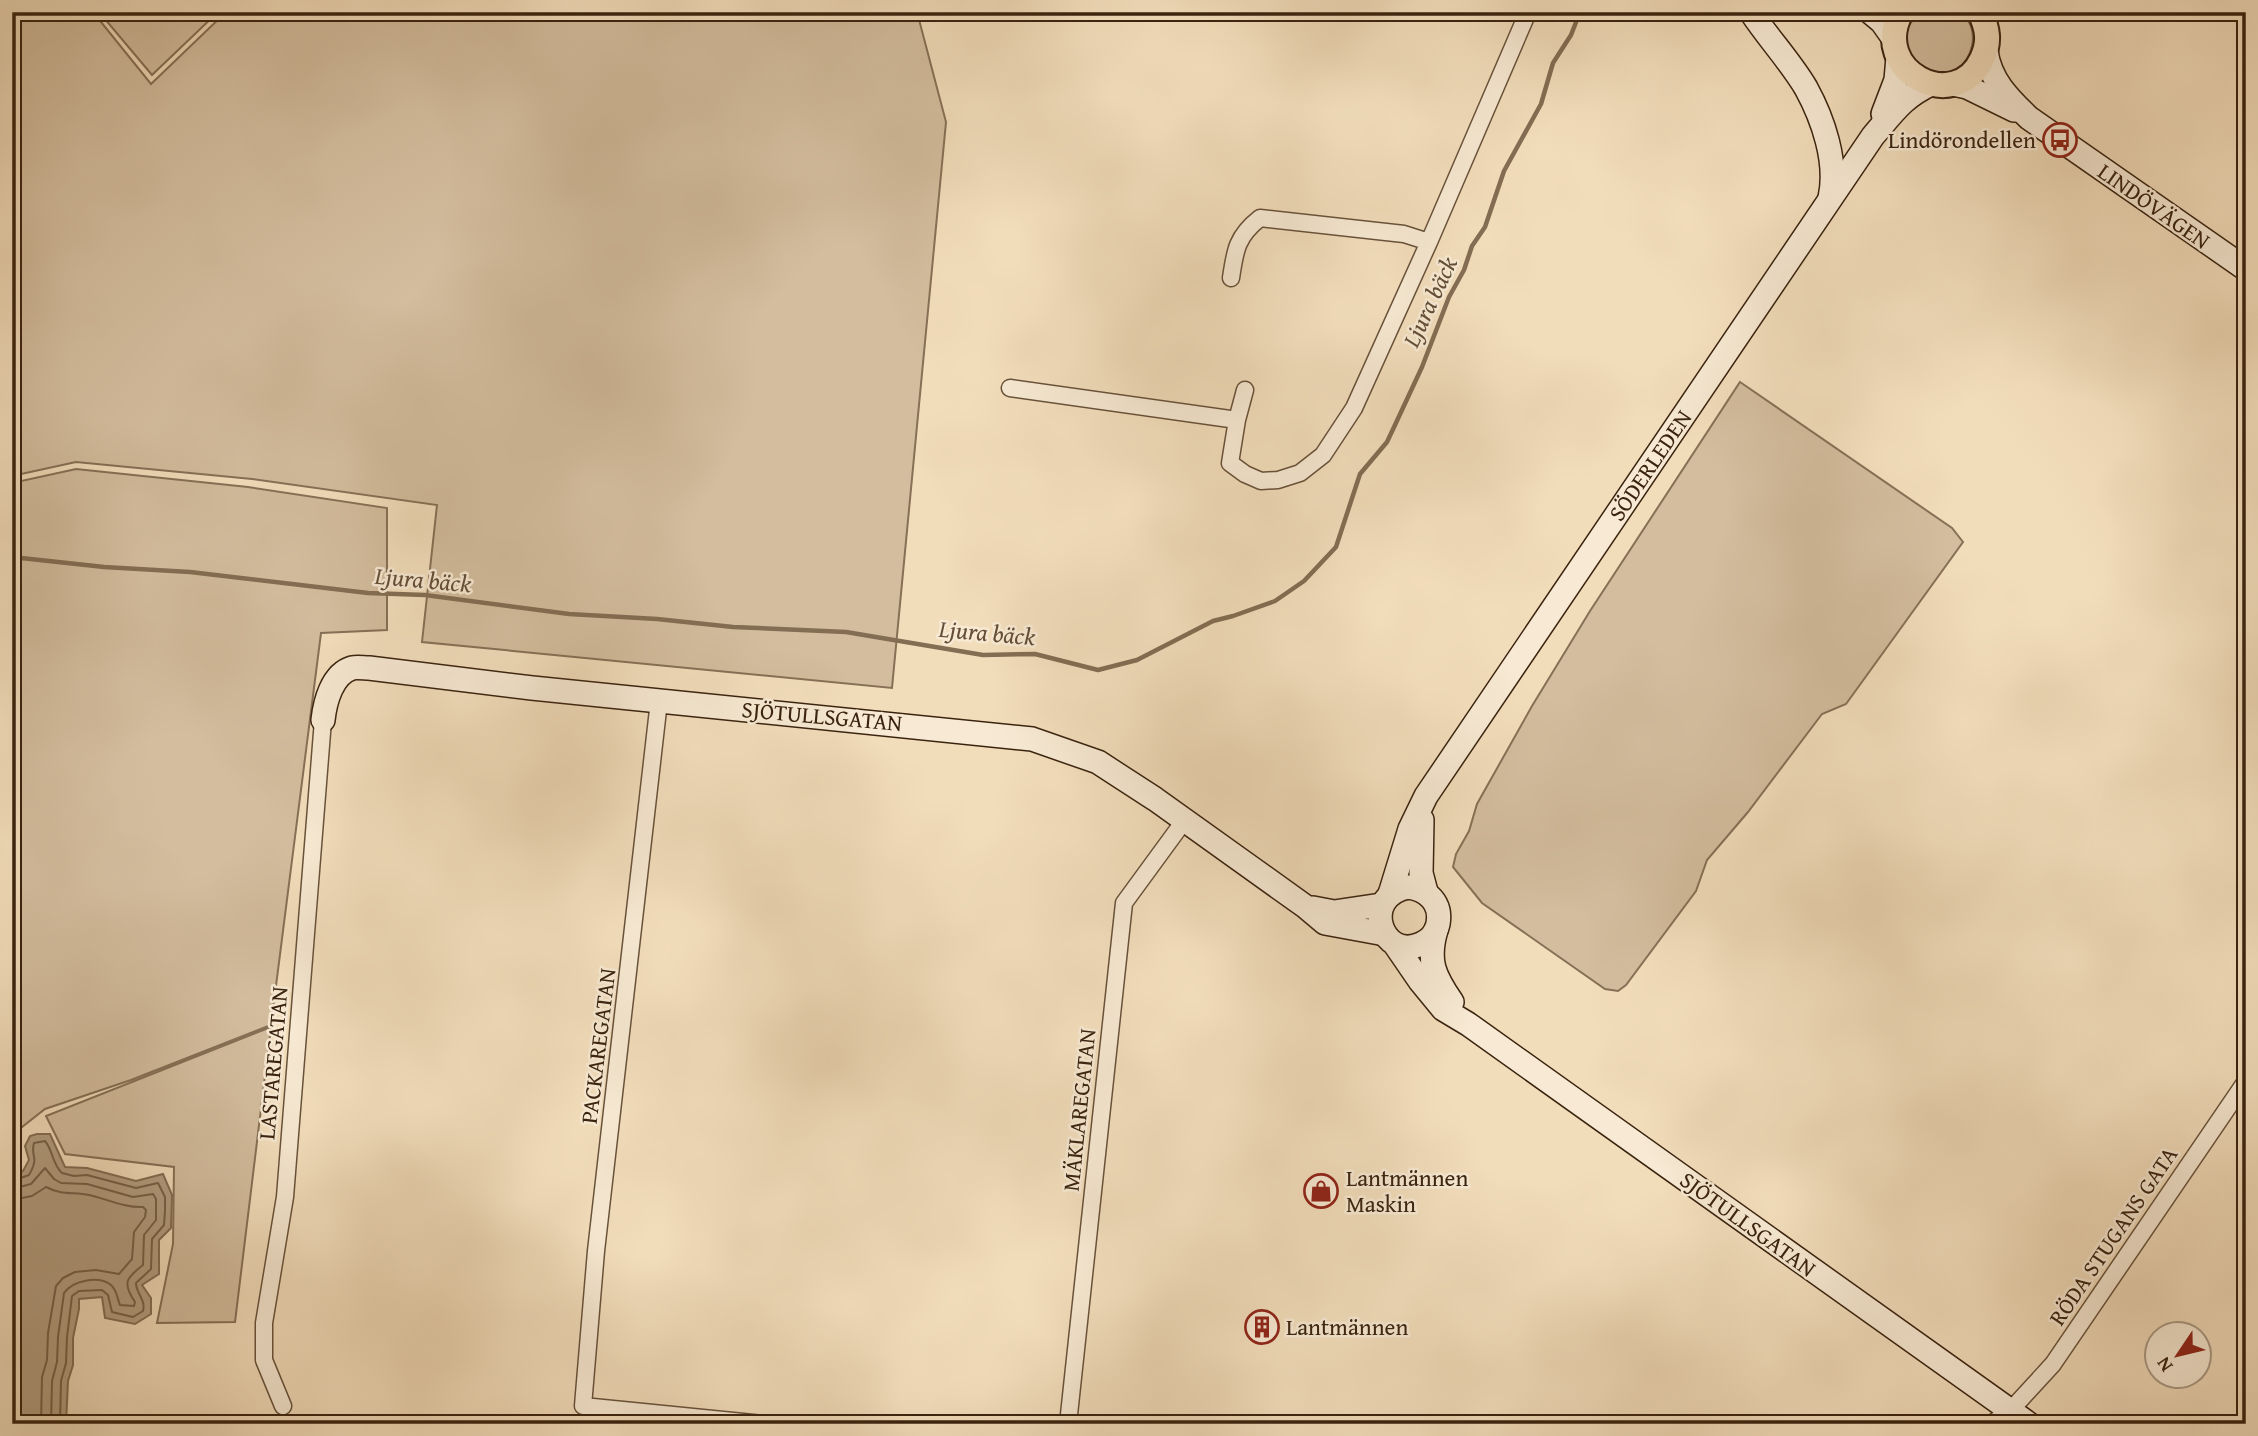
<svg xmlns="http://www.w3.org/2000/svg" width="2258" height="1436" viewBox="0 0 2258 1436" font-family="'Gentium Book Plus',serif">
  <rect width="100%" height="100%" fill="#f2ddbb"/>
  <filter id="stains"><feTurbulence type="fractalNoise" baseFrequency=".00286" numOctaves="4"/><feColorMatrix values="0 0 0 0 .2 0 0 0 0 .09 0 0 0 0 .02 0 0 0 .5 -.17"/></filter>
  <radialGradient id="worn" r=".72"><stop offset=".6" stop-color="#630" stop-opacity="0"/><stop offset="1" stop-color="#630" stop-opacity=".3"/></radialGradient>
  <path fill="#d3bd9e" stroke="#867056" stroke-width="2" d="M 12,12 L 93,12 L 151,84 L 226,12 L 331,14 L 332,12 L 917,12 L 946,122 L 892,688 L 422,642 L 437,505 L 252,479 L 76,462 L 12,476 Z
    M 99,12 L 218,12 L 152,75 Z
    M 1920,12 C 1931,12 1949,9 1959,13 C 1983,25 1973,66 1950,73 C 1944,75 1935,73 1928,74 L 1905,50 L 1907,27 Z
    M 1740,382 L 1952,528 L 1963,542 L 1846,704 L 1822,714 L 1748,812 L 1707,860 L 1696,891 L 1626,985 L 1618,991 L 1605,989 L 1482,903 L 1453,867 L 1456,854 L 1469,831 L 1477,804 L 1532,706 L 1590,611 Z
    M 76,469 L 248,487 L 387,508 L 387,630 L 321,633 L 271,1025 L 131,1080 L 45,1109 L 12,1135 L 12,483 Z
    M 271,1027 L 235,1322 L 157,1323 L 173,1244 L 174,1167 L 65,1154 L 46,1116 Z"/>
  <path fill="#b39e81" stroke="#836d53" stroke-width="2" d="M 37,1134 L 50,1134 L 65,1167 L 87,1168 L 136,1181 L 163,1174 L 172,1195 L 171,1228 L 159,1240 L 159,1274 L 142,1285 L 151,1298 L 151,1314 L 135,1324 L 105,1318 L 102,1297 L 79,1299 L 79,1309 L 73,1338 L 73,1365 L 68,1381 L 66,1424 L 12,1424 L 12,1174 L 23,1171 L 29,1160 L 25,1146 L 30,1136 Z"/>
  <g fill="none" stroke-linecap="round" stroke-linejoin="round">
    <path stroke="#766048" stroke-width="2" d="M 12,1181 L 29,1175 C 40,1156 30,1157 34,1143 L 45,1141 C 53,1150 52,1164 62,1173 L 74,1176 L 87,1175 L 136,1188 L 158,1183 L 165,1197 L 165,1210 L 164,1225 L 152,1239 L 151,1269 L 136,1283 C 136,1294 146,1299 143,1311 L 133,1317 L 112,1312 L 108,1295 L 102,1290 L 79,1291 L 72,1296 L 67,1337 L 66,1363 L 61,1381 L 60,1424
      M 12,1189 L 31,1184 L 45,1168 L 54,1179 L 61,1183 L 87,1184 L 133,1197 L 153,1194 L 156,1199 L 156,1220 L 144,1235 L 143,1265 C 126,1278 122,1283 135,1302 L 134,1306 L 120,1305 C 117,1298 117,1290 111,1285 C 98,1275 72,1281 64,1293 L 58,1337 L 57,1362 L 52,1381 L 51,1424
      M 12,1200 L 32,1196 L 46,1187 C 61,1195 73,1192 89,1195 C 107,1199 125,1208 143,1207 L 146,1210 L 145,1217 L 134,1232 L 132,1259 L 119,1274 L 96,1270 L 75,1272 L 63,1278 L 56,1286 L 48,1333 L 47,1360 L 42,1377 L 41,1424"/>
    <path stroke="#836d53" stroke-width="4.5" d="M 12,557 L 104,567 L 190,572 L 368,593 L 425,595 L 569,614 L 657,619 L 733,627 L 846,632 L 983,655 L 1035,654 L 1098,670 L 1137,660 L 1213,621 L 1233,616 L 1275,601 L 1304,581 L 1336,547 L 1360,474 L 1387,442 L 1395,425 L 1422,367 L 1449,297 L 1464,270 L 1472,246 L 1485,227 L 1504,171 L 1541,104 L 1553,63 L 1571,35 L 1580,12"/>
    <g stroke="#68523a" stroke-width="19">
      <path id="street" d="M 1231,278 C 1235,250 1237,236 1260,218 L 1404,234 L 1429,242 L 1528,12
        M 1010,388 L 1237,420
        M 1245,390 L 1237,420 L 1230,463 L 1245,474 L 1261,481 L 1278,480 L 1300,473 L 1323,455 L 1354,408 L 1429,242
        M 659,701 L 596,1251 L 583,1406 L 764,1424
        M 283,1406 L 264,1360 L 264,1323 L 285,1197 L 323,720
        M 1068,1424 L 1124,903 L 1184,821
        M 1991,1424 L 2010,1411 L 2053,1364 L 2246,1081"/>
    </g>
    <g stroke="#3a230f" stroke-width="26">
      <g id="secondary">
        <path d="M 1751,12 C 1768,38 1790,61 1806,88 C 1823,119 1838,162 1830,198"/>
        <path d="M 1870,12 L 1882,22 L 1894,39"/>
        <path d="M 1986,51 C 1990,80 2008,98 2029,118 L 2246,269"/>
        <path d="M 1953,84 L 1967,87 L 2014,110"/>
        <path d="M 1883,114 L 1896,80 L 1898,57"/>
        <path d="M 323,720 C 325,702 332,674 352,668 C 357,667 364,668 369,668 L 532,688 L 1032,739 L 1098,762 L 1155,799 L 1306,907 L 1325,923 L 1385,934"/>
        <path d="M 1422,820 L 1421,873 L 1426,892"/>
        <path d="M 1408,887 C 1427,889 1442,903 1438,924 C 1436,933 1430,940 1421,944 C 1382,962 1359,897 1408,887 Z"/>
        <path id="s1" d="M 1390,894 L 1410,829 L 1426,796 L 1873,136 C 1894,112 1902,98 1931,84"/>
        <path d="M 1313,908 L 1334,912 L 1381,905"/>
        <path d="M 1436,930 C 1427,961 1434,976 1452,1002"/>
        <path d="M 1396,946 L 1420,981 L 1443,1009 L 1468,1024 L 2029,1424"/>
      </g>
    </g>
    <g stroke="#3a230f" stroke-width="28">
      <path id="primary" d="M 1901,12 C 1869,72 1956,115 1982,59 C 1990,42 1988,29 1980,12"/>
    </g>
    <use href="#street" stroke="#f7e9d3" stroke-width="16"/>
    <use href="#secondary" stroke="#f7e9d3" stroke-width="23"/>
    <use href="#primary" stroke="#f2ddbb" stroke-width="24"/>
  </g>
  <defs>
    <g id="bus-ring" transform="scale(1.75)"><circle r="9.5" fill="#f7e9d3" stroke="#8f2418" stroke-width="1.5"/><path d="M-5-6H5V4H4V6H2V4H-2V6H-4V4H-5ZM-3.5-4V0h7V-4ZM-3.5 1.2v1.5H-2V1.2ZM2 1.2v1.5H3.5V1.2Z" fill="#8f2418"/></g>
    <g id="shop-ring" transform="scale(1.75)"><circle r="9.5" fill="#f7e9d3" stroke="#8f2418" stroke-width="1.5"/><path d="M-5-2.5h2.3a2.7 3.5 0 0 1 5.4 0H5L5.5 6h-11ZM-1.5-2.5h3a1.5 2.3 0 0 0-3 0Z" fill="#8f2418"/></g>
    <g id="building-ring" transform="scale(1.75)"><circle r="9.5" fill="#f7e9d3" stroke="#8f2418" stroke-width="1.5"/><path d="M-4-6H4V6H1V3H-1V6H-4ZM-2.5-4.3h1.7v1.8h-1.7ZM.8-4.3h1.7v1.8H.8ZM-2.5-1h1.7V.8h-1.7ZM.8-1h1.7V.8H.8Z" fill="#8f2418"/></g>
  </defs>
  <g fill-rule="evenodd">
    <use href="#bus-ring" x="2060" y="140"/>
    <use href="#shop-ring" x="1321" y="1191"/>
    <use href="#building-ring" x="1262" y="1327"/>
  </g>
  <g text-anchor="middle" stroke-width="5" stroke-linejoin="round" paint-order="stroke">
    <g font-size="23" fill="#3a230f" stroke="#f7e9d3" text-anchor="start">
      <text x="2036" y="148" text-anchor="end">Lindörondellen</text>
      <text x="1346" y="1186">Lantmännen<tspan x="1346" dy="26">Maskin</tspan></text>
      <text x="1286" y="1335">Lantmännen</text>
    </g>
    <g font-size="23" fill="#3a230f" stroke="#f7e9d3">
      <text transform="translate(2154 206) rotate(35)" y="8">LINDÖVÄGEN</text>
      <text dy="8" stroke="none"><textPath href="#s1" startOffset="504">SÖDERLEDEN</textPath></text>
      <text transform="translate(822 716) rotate(5)" y="8">SJÖTULLSGATAN</text>
      <text transform="translate(598 1046) rotate(-83)" y="8">PACKAREGATAN</text>
      <text transform="translate(273 1063) rotate(-85)" y="8">LASTAREGATAN</text>
      <text transform="translate(1079 1110) rotate(-84)" y="8">MÄKLAREGATAN</text>
      <text transform="translate(1748 1224) rotate(36)" y="8">SJÖTULLSGATAN</text>
      <text transform="translate(2113 1236) rotate(-56)" y="8">RÖDA STUGANS GATA</text>
    </g>
    <g font-size="24" font-style="italic" fill="#644e37" stroke="#f7e9d3">
      <text transform="translate(1430 302) rotate(-65)" y="8">Ljura bäck</text>
      <text transform="translate(423 580) rotate(5)" y="8">Ljura bäck</text>
      <text transform="translate(987 633) rotate(5)" y="8">Ljura bäck</text>
    </g>
  </g>
  <rect width="2258" height="1436" fill="none" stroke="#f2ddbb" stroke-width="42"/>
  <rect x="14" y="14" width="2230" height="1408" fill="none" stroke="#3a230f" stroke-width="3.5"/>
  <rect x="21" y="21" width="2216" height="1394" fill="none" stroke="#3a230f" stroke-width="2"/>
  <g transform="translate(2178 1355) rotate(235)"><circle r="33" fill="#f7e9d3" stroke="#ab9a85" stroke-width="2"/>
  <path d="M0-5L12 26L0 18L-12 26Z" fill="#8f2418"/>
  <text y="-10" font-size="19" font-weight="bold" text-anchor="middle" fill="#3a230f">N</text>
  </g>
  <rect width="100%" height="100%" filter="url(#stains)"/>
  <rect width="100%" height="100%" fill="url(#worn)"/>
</svg>
